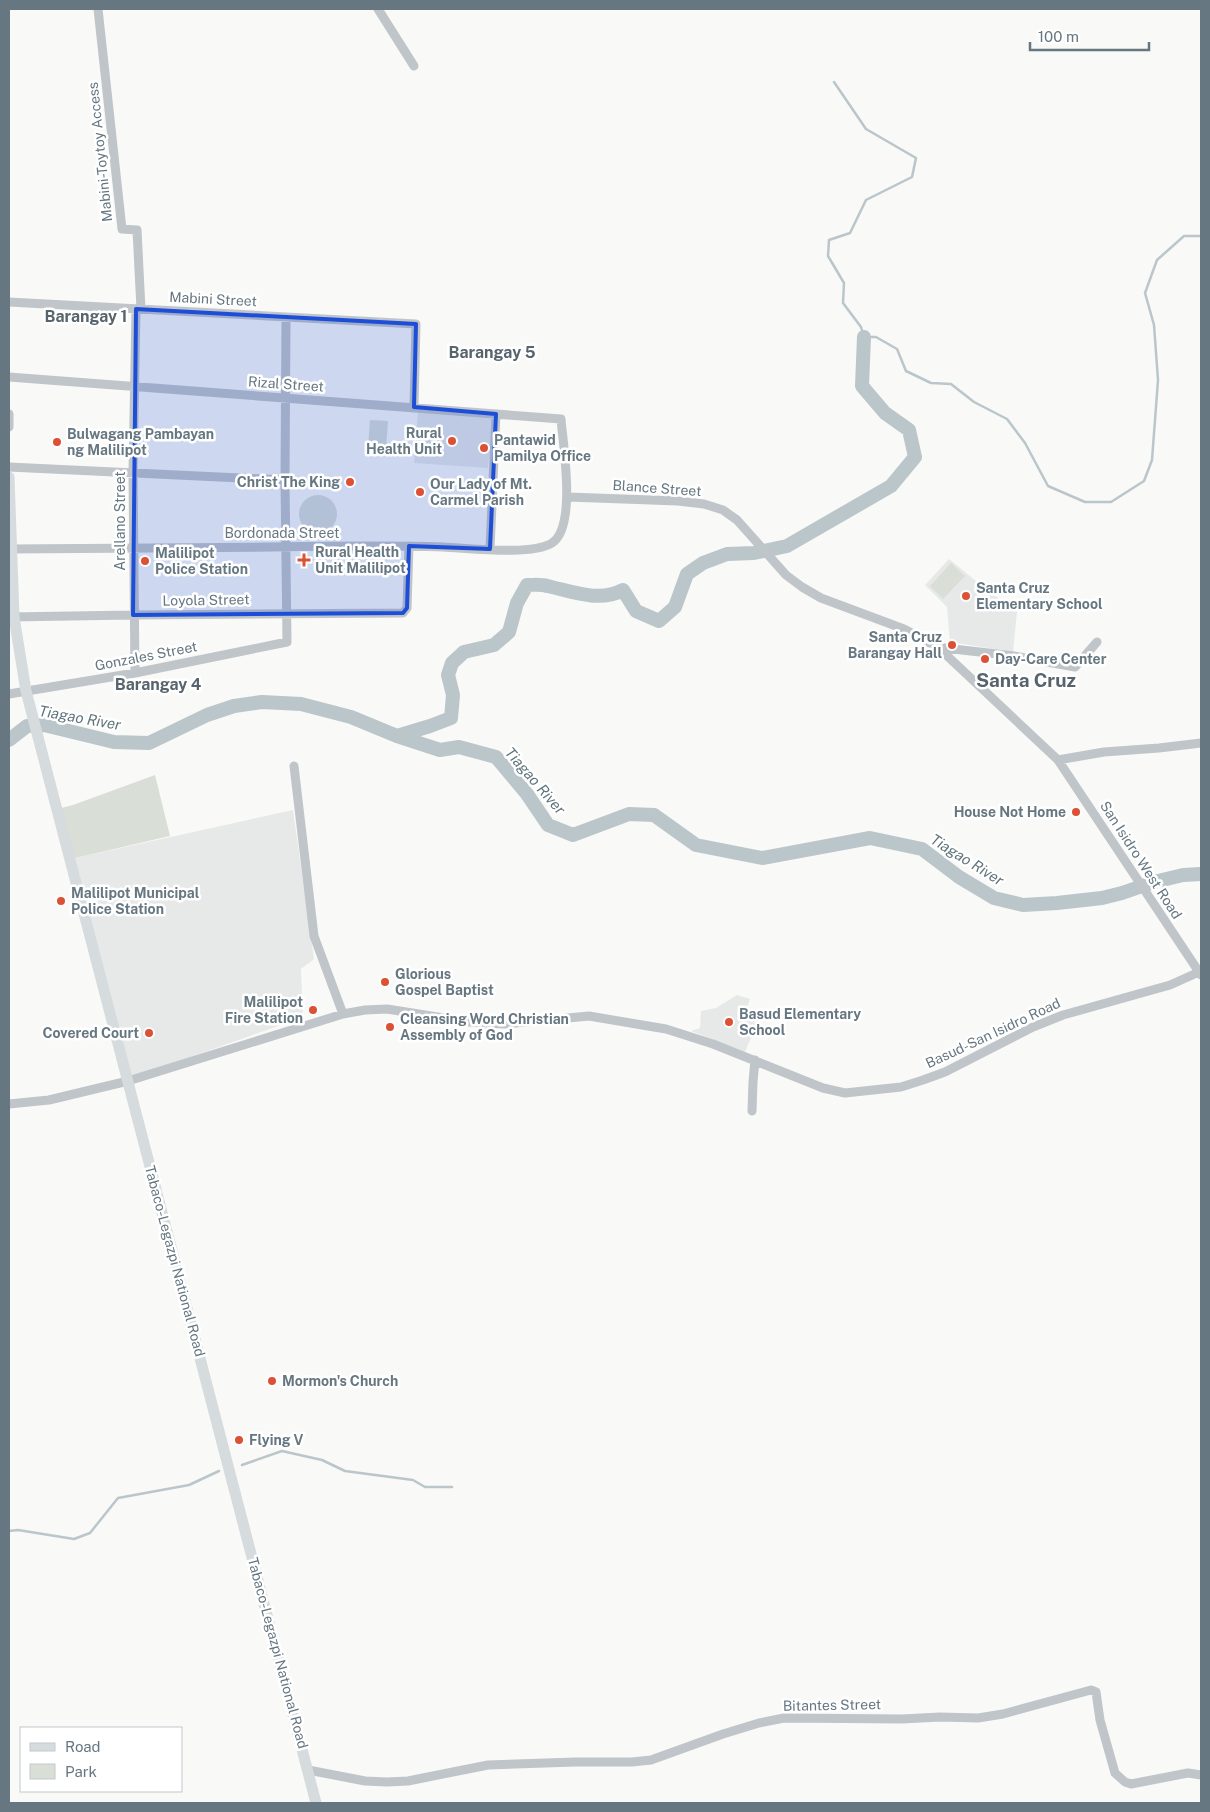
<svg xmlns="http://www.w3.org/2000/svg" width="1210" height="1812" viewBox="0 0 1210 1812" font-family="'Public Sans',sans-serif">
  <rect width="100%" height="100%" fill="#f9f9f7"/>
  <path fill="#e7e9e8" d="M 418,411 L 493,417 L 488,468 L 414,463 Z
    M 949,559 L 982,586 L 1017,612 L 1013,652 L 950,642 L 947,607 L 925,585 Z
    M 293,810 L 314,959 L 301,969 L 303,1017 L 132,1078 L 75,858 Z
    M 737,995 L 750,999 L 746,1010 L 760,1016 L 745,1052 L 691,1031 L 700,1028 L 701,1011 L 716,1008 Z"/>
  <path fill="#d9ded6" d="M 370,420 L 388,421 L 386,449 L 368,448 Z
    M299 514a19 19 0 1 1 38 0a19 19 0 1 1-38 0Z
    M 951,563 L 965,576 L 943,599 L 930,586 Z
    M 155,775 L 170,836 L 75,858 L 61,808 L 73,805 Z"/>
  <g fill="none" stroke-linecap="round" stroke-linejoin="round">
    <path stroke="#bac6ca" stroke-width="2.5" d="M 834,82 L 866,129 L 916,158 L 912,177 L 866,200 L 850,233 L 829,240 L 828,256 L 844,283 L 843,303 L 861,327 L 864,337 L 876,337 L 897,349 L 906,371 L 931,383 L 951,384 L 974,402 L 1007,419 L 1025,443 L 1048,486 L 1085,502 L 1111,502 L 1144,481 L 1152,460 L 1158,380 L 1154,325 L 1145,293 L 1157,260 L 1184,236 L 1201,236
      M 242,1465 L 282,1451 L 322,1460 L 345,1471 L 413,1480 L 425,1487 L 452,1487
      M 9,1531 L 18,1530 L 74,1539 L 90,1533 L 118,1498 L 189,1485 L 219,1471"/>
    <path stroke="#bac6ca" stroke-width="14" d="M 397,736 L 430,726 L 451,718 L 453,695 L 448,675 L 452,663 L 464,652 L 494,645 L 509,632 L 517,603 L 527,585 C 534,585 541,584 547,586 C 571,591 599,603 623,590 L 636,611 L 659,621 L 675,607 L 687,574 L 703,563 L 727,554 L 754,553 L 787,546 L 891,486 L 915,457 L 909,430 L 885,413 L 862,386 L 864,337
      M 9,740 L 27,726 L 44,725 L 114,742 L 149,743 L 207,715 L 234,706 L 262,702 L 301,704 L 351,717 L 397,736 L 440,750 L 459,747 L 496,757 L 527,794 L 548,825 L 573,835 L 629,814 L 654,815 L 696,845 L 762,858 L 870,838 L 922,849 L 959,877 L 994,898 L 1023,905 L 1057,903 L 1102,898 L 1122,893 L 1154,882 L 1183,875 L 1201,874"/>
    <path stroke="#c0c5c9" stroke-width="9" d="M 98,9 L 122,229 L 137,230 L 141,309
      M 378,9 L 414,66
      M 9,302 L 416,324 L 414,407
      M 9,377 L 561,419 C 563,445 577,527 552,543 C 531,556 469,548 443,547 C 387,545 330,546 273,547 C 185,547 97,548 9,549
      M 9,414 L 9,427
      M 9,467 L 285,480
      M 568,497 L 678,501 L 704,504 L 723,510 L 737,520 L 786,575 L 802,587 L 821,598 L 904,629 L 925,640 L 943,652 L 1058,760 L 1201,975
      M 490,549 L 496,414
      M 9,617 L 133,615 L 403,613 L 407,608 L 409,546
      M 936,647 L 1014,656 L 1075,667 L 1097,642
      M 135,673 L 133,471 L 136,309
      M 9,694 L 135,673 L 287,642 L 285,480 L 286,317
      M 1058,760 L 1104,752 L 1159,748 L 1201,743
      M 294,766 L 314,936 L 343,1014
      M 9,1104 L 49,1100 L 128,1081 L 343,1014 L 365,1010 L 387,1009 L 469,1022 L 504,1024 L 589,1016 L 666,1029 L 713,1044 L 823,1088 L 845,1093 L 901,1087 L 923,1080 L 945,1072 L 1033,1027 L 1063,1015 L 1170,985 L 1199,972
      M 752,1111 L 753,1082 L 755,1060
      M 308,1770 L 365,1781 L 387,1782 L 408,1781 L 488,1765 L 575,1762 L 632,1762 L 651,1760 L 723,1734 L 759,1723 L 784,1718 L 902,1719 L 940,1717 L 978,1718 L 1003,1714 L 1091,1690 L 1096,1692 L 1100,1720 L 1115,1773 L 1125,1782 L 1131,1784 L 1188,1773 L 1201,1775"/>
    <path stroke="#d6dbde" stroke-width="11" d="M 9,477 L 14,617 L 26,691 L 316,1803"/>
  </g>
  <path fill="#1d4ed8" fill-opacity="0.2" stroke="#1d4ed8" stroke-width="4" stroke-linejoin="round" d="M 136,309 L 416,324 L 414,407 L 496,414 L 490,549 L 409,546 L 407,608 L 403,613 L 133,615 Z"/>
  <g fill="#dc5134" stroke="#fff" stroke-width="2">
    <circle cx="452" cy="441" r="5"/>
    <circle cx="57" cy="442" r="5"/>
    <circle cx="484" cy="448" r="5"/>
    <circle cx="350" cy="482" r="5"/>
    <circle cx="420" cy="492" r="5"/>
    <path d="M301.5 552.5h5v5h5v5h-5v5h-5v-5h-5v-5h5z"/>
    <circle cx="145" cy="561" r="5"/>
    <circle cx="966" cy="596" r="5"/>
    <circle cx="952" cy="645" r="5"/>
    <circle cx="985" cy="659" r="5"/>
    <circle cx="1076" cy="812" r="5"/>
    <circle cx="61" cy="901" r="5"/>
    <circle cx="385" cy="982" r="5"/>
    <circle cx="313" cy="1010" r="5"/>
    <circle cx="729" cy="1022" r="5"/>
    <circle cx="390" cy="1027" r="5"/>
    <circle cx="149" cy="1033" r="5"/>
    <circle cx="272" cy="1381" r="5"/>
    <circle cx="239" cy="1440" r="5"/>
  </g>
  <g text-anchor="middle" stroke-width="5" stroke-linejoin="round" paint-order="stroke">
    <g font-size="14" fill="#667781" stroke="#fff">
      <text transform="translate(100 152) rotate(-96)" y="5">Mabini-Toytoy Access</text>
      <text transform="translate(213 299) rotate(3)" y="5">Mabini Street</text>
      <text transform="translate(286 384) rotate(4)" y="5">Rizal Street</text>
      <text transform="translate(657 488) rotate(4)" y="5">Blance Street</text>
      <text transform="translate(120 521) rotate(-90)" y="5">Arellano Street</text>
      <text x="282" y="538">Bordonada Street</text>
      <text transform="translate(206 600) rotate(-1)" y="5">Loyola Street</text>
      <text transform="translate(146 656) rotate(-11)" y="5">Gonzales Street</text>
      <text transform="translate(1141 860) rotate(57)" y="5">San Isidro West Road</text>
      <text transform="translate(993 1033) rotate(-25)" y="5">Basud-San Isidro Road</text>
      <text transform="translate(175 1261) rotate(75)" y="5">Tabaco-Legazpi National Road</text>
      <text transform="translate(278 1653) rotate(75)" y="5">Tabaco-Legazpi National Road</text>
      <text transform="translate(832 1705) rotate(-1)" y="5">Bitantes Street</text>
    </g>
    <g font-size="14" font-weight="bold" fill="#667781" stroke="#fff" text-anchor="start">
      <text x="442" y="438" text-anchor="end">Rural<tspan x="442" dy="16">Health Unit</tspan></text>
      <text x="67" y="439">Bulwagang Pambayan<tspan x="67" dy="16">ng Malilipot</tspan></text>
      <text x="494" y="445">Pantawid<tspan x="494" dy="16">Pamilya Office</tspan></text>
      <text x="340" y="487" text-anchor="end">Christ The King</text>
      <text x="430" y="489">Our Lady of Mt.<tspan x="430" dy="16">Carmel Parish</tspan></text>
      <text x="315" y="557">Rural Health<tspan x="315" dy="16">Unit Malilipot</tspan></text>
      <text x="155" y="558">Malilipot<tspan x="155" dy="16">Police Station</tspan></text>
      <text x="976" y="593">Santa Cruz<tspan x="976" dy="16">Elementary School</tspan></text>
      <text x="942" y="642" text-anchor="end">Santa Cruz<tspan x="942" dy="16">Barangay Hall</tspan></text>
      <text x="995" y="664">Day-Care Center</text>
      <text x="1066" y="817" text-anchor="end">House Not Home</text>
      <text x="71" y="898">Malilipot Municipal<tspan x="71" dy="16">Police Station</tspan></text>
      <text x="395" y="979">Glorious<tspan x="395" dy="16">Gospel Baptist</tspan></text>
      <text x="303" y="1007" text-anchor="end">Malilipot<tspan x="303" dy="16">Fire Station</tspan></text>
      <text x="739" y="1019">Basud Elementary<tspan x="739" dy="16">School</tspan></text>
      <text x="400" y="1024">Cleansing Word Christian<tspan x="400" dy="16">Assembly of God</tspan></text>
      <text x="139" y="1038" text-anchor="end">Covered Court</text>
      <text x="282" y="1386">Mormon's Church</text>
      <text x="249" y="1445">Flying V</text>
    </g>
    <g font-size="15" font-style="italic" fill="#60757b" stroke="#fff">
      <text transform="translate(80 718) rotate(10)" y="5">Tiagao River</text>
      <text transform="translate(535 781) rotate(49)" y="5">Tiagao River</text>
      <text transform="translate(967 860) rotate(32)" y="5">Tiagao River</text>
    </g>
    <g font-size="16" font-weight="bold" fill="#57646c" stroke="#fff">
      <text x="86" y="322">Barangay 1</text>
      <text x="492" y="358">Barangay 5</text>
      <text x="158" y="690">Barangay 4</text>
    </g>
    <g font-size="19" font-weight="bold" fill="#57646c" stroke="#fff">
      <text x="1026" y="687">Santa Cruz</text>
    </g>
  </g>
  <rect width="1210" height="1812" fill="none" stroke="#667781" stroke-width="20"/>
  <rect x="20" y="1727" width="162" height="65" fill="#ffffff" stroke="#c2c9cd"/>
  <rect x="30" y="1743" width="25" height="8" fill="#d6dbde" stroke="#c2c9cd"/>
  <text x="65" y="1752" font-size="15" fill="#667781">Road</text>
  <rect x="30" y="1764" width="25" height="15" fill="#d9ded6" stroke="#c2c9cd"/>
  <text x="65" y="1777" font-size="15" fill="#667781">Park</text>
  <path d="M1030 42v8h119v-8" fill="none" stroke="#667781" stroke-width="2.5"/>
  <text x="1038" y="42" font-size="15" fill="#667781" stroke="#ffffff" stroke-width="4" paint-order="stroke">100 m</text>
</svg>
